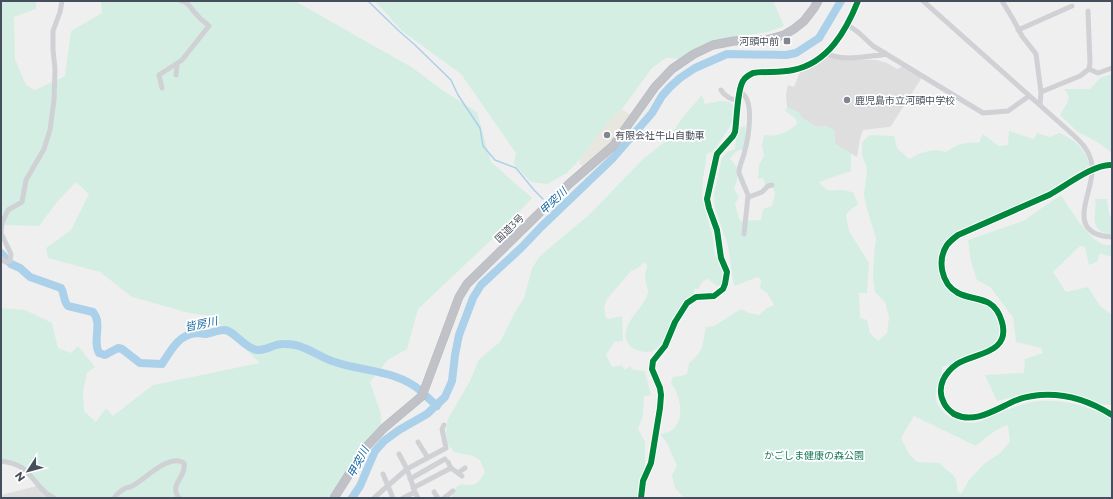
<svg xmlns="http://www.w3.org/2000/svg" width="1113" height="499" viewBox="0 0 1113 499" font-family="Montserrat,'Noto Sans JP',sans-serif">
  <rect width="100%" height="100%" fill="#f0efef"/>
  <path fill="#e8e7df" d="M 622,109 L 631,115 L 609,145 L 583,167 L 579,163 L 581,158 L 600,132 L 614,115 Z"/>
  <path fill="#dededf" d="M 827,56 L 846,59 L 877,60 L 887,63 L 897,69 L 904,66 L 920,77 L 921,79 L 891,126 L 889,127 L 863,130 L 860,139 L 857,157 L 835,144 L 826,126 L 817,127 L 802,118 L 787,107 L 786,94 L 788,85 L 794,87 L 800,72 L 809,69 Z
    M 37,486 L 49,498 L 1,498 L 1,495 Z"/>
  <path fill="#d4eee3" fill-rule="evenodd" d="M 1,1 L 36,1 L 36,9 L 14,17 L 15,59 L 26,85 L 35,90 L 65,76 L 71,31 L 102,13 L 101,1 L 295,1 L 413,68 L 442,90 L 477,112 L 491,162 L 532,198 L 508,224 L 418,309 L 407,349 L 388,360 L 370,382 L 381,414 L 381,428 L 328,498 L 49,498 L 24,470 L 1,459 L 1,308 L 25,310 L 52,323 L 58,348 L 71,353 L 78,346 L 95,367 L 87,373 L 83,391 L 84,411 L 96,422 L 106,408 L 113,416 L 153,385 L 260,363 L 211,316 L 189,313 L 132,297 L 100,272 L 48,258 L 46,248 L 71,230 L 89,194 L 76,182 L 57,202 L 39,226 L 1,225 Z
    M 375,1 L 775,1 L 774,3 L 784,26 L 768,32 L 723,39 L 702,45 L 680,59 L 666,58 L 652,68 L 622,109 L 614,115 L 600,132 L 581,158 L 567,173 L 547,184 L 531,182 L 514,164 L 516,153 L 461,74 L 402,31 Z
    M 1112,74 L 1112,153 L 1099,143 L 1078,132 L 1060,115 L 1067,103 L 1069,96 L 1064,89 L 1090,89 L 1100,78 Z
    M 702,95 L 705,104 L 720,101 L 730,102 L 733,105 L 732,123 L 718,145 L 713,151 L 707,154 L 706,157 L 706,161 L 703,178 L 702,198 L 713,238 L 714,253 L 723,271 L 721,285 L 717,286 L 708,279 L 703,281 L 698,289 L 694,289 L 694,295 C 666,307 672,366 634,349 C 631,348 630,346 628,343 C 617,326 645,308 648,292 C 648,287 645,282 645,277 C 645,273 647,269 647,265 L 644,262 L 638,268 L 631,271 L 607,299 L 604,308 L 606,318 L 609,319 L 622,316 L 623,341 L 614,342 L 606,355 L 612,367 L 622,365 L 625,370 L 630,366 L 633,370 L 645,371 L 651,395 L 644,396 L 643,416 L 638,429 L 645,442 L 645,467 L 653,467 L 639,491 L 638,498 L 452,498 C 458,475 465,490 477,483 C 480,481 482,476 485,472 L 480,460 L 473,456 L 454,452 L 447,443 L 446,430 L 448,419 L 471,379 L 478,361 L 484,355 L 500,342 L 514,314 L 524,298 L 532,268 L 540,256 L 591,213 L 644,158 L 667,140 L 683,117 Z
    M 787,107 L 800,113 L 802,118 L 817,127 L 826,126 L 835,131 L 835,144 L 851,153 L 851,171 L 819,182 C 829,195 831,189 843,190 C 846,190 849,192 853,192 L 858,204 L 849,211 L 846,215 L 849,231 L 869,263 L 867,293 L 859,293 L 860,318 L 867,320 L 870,333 L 878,341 L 887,333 L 889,317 L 885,302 L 875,292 L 873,278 L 874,255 L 876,238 L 867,209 L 864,195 L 867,168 L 862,155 L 862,142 L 870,135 L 894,136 L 897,148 L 909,159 C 920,153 933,147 946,152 C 956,145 966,141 979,143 L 983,134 L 999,146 L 1008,145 L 1009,131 L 1034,139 L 1037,133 L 1050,137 L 1059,133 C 1074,138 1086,150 1090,166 L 1014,213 L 961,235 L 954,241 L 948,248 L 940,268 C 943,274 946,284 950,290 C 960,301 977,301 989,307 C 997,310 1005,317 1006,327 C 1007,357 963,360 942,367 C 943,381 930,387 938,405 C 945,419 964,425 978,422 C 983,421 987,418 992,416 C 1007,410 1022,403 1039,401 C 1065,399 1089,406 1112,419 L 1112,498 L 684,498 L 675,488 L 672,475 L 677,466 L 667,443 L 660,434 C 664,433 670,432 672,430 C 686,418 680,395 671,383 L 673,377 L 681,376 L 687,374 L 689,363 C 705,351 702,344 706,327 L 714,326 L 741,309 L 749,313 L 759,315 L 767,308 L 774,305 L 768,294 L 760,288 L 761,281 L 758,277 L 734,286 L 728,246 L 715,208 L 714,194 L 722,158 L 727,152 L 735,149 L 737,128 L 745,126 L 747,149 C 738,149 735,152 730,159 C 741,169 739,176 734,189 L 739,197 L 735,204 L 740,221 L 761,220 L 763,209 L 772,206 L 775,194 L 773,188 L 766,188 L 763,178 L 758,179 L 759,165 L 764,156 L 762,146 L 764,135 C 779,137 785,133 797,124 L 796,119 L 785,111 ZM 914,416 L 976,446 C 986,438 996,428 1008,425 L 1010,442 L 1000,453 L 984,464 L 969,480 L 961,494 L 957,490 C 958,472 949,475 940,463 L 917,462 L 909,454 L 901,438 Z
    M 1061,195 C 1070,209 1088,238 1102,244 C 1105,245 1109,245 1112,245 L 1112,256 L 1108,256 L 1100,253 L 1097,262 L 1089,265 L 1085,247 L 1080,246 L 1053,272 L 1066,292 L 1088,287 L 1100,306 L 1112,315 L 1112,405 L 1099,404 L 1077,395 L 1061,393 L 1029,393 L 997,401 L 985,375 L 1024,373 L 1025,359 L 1043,353 L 1041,348 L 1016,342 L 1013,317 L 990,287 L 977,280 L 971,262 L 968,240 L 1023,221 Z
    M 1095,199 L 1107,199 L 1109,214 L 1112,218 L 1112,235 C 1086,230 1098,216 1095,199 Z"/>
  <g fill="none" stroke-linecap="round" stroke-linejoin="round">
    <path stroke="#abd0ea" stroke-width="1.5" d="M 368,1 L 399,31 L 415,45 L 451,80 L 458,95 L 480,128 L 483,146 L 495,160 L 516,168 L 534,190 L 543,199"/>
    <path stroke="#abd0ea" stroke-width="8" d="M 1,253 L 11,264 L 20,268 L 30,277 L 61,288 C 65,294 63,301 68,306 L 93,312 C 103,324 92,340 99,353 L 105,355 L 118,348 L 122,349 L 140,363 L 162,364 C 171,350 179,334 197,333 C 200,333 203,334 206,334 C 212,333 218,330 224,330 C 234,330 244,348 257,350 C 267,351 274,343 284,344 C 290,344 298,345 304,348 C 315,352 324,359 335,362 C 364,372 397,370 421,391
      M 426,396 L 437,406
      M 352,498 L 360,486 L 375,451 L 384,441 L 399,430 L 427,414 L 445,397 L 452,381 L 455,355 L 459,335 L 473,298 L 481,285 L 521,248 L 542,226 L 613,158 L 652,113 L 662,96 L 670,87 L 680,78 L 695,68 L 727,54 L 786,55 L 796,53 L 819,38 L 841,1"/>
    <g stroke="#b5b7be" stroke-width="9">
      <path id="highway" d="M 334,498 L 367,446 L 384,428 L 422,396 L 459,297 L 467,284 L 569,184 L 613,146 L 655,87 L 672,69 L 694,54 L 713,45 L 734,41 L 766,40 L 784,35 L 794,29 L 804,21 L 814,8 L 818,1"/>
    </g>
    <path stroke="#d0d1d5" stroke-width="5" d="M 923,1 L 1070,132 C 1080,141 1090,150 1092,165 C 1096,190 1061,234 1112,237
      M 1002,1 L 1013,19 L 1022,36 L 1036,54 L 1041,92 L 1040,105
      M 848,25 L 859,33 L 873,46 L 983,113 L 1008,111 L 1029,96
      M 1018,30 L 1072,6
      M 826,53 C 841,62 865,56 882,55 L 885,53
      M 1089,69 L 1098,73 L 1112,68
      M 176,75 L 177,65
      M 162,88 L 159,75 L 182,60 L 209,26 C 205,22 200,19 197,15 C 191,10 190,2 181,1
      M 721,90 C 725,97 731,99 739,101
      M 740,92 C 756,99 748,140 744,154 C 743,159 739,166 739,172 C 739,174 748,195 749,197 L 762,192 L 768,186 L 772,185
      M 1041,92 L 1080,76 L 1089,69 L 1090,63 L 1088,11
      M 1071,183 C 1046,198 1018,209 992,220 C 981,225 968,228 958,235 C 941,246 935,276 952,290 C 963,298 978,296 989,303 C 996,307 1000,315 1002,322 C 1011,354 974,353 957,364 C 951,368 946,374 943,380 C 940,387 940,396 944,403 C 946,408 950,411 954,414 C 976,425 997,408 1017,400 C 1024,397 1033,396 1040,395 C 1067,393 1090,401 1112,415
      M 744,234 L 748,196
      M 1,258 L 5,262 L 10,261 L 11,254 L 1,233 L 2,223 L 8,210 L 22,202 L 26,180 L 44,149 L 50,130 L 54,100 L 55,69 L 53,50 L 53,31 L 60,12 L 62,1
      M 418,442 L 428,458
      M 1,461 C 7,462 14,463 19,466 C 33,473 37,490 54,498
      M 451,468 L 462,476
      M 458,473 L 465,468
      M 383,474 L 393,498
      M 410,479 L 445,459
      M 413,488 L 451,468 L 448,462
      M 415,492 L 418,498
      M 434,492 L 438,498
      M 114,498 C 117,494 121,490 126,488 C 129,487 132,487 134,485 C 146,478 170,453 184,463 C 187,477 168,485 179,498
      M 374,498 L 407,469 L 399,454
      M 403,498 L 415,492 L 407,469 L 446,448 L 442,429 L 444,425
      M 444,498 L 453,491
      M 641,498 L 643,481 L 651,463 L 660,408 L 661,395 L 660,388 L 652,369 L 653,361 L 665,346 L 675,322 L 687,303 L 696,297 L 714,296 L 723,289 L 725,284 L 727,272 L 721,258 L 717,230 L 709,208 L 707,199 L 717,154 L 733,136 L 735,132 C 737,120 737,90 743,81 C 745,77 749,75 753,73 C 766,71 780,73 793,70 C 828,63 846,31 858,1"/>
    <use href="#highway" stroke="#c0c2c8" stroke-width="8"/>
    <path stroke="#d0d1d5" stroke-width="5" d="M 1071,183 C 1083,175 1097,163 1112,165"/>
    <g stroke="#fff" stroke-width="8">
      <path id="cycleway" d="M 1112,165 C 1095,163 1064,187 1049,195 L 958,235 C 954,238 950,241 947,245 C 937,260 941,284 958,293 C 967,298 980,298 989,303 C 996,307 1000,315 1002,322 C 1011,354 974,353 957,364 C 951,368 946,374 943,380 C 940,387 940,396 944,403 C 946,408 950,411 954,414 C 976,425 997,408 1017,400 C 1024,397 1033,396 1040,395 C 1067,393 1090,401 1112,415
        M 641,498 L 643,481 L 651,463 L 660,408 L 661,395 L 660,388 L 652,369 L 653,361 L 665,346 L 675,322 L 687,303 L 696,297 L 714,296 L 723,289 L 725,284 L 727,272 L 721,258 L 717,230 L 709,208 L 707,199 L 717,154 L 733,136 L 735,132 C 737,120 737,90 743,81 C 745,77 749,75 753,73 C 766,71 780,73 793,70 C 828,63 846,31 858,1"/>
    </g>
    <use href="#cycleway" stroke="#00873e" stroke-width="6"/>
  </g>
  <g fill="#82868f" stroke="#fff" stroke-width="1.5">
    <rect x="783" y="37" width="8" height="8" rx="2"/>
    <circle cx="847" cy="100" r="4"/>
    <circle cx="607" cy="135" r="4"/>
  </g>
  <g text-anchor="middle" stroke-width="3.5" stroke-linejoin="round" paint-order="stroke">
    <g font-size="10" fill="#474e5b" stroke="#fff" text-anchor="start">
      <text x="779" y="45" text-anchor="end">河頭中前</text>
      <text x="855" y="104">鹿児島市立河頭中学校</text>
      <text x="615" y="139">有限会社牛山自動車</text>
    </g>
    <g font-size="10" fill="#474e5b" stroke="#fff">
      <text transform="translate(509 228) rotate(-44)" y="4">国道3号</text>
    </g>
    <g font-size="10" fill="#1b795d" stroke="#fff">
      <text x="814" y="459">かごしま健康の森公園</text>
    </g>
    <g font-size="11" font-style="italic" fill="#1367a2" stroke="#fff">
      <text transform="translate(553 201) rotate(-44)" y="4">甲突川</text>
      <text transform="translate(201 324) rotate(-12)" y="4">皆房川</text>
      <text transform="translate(358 462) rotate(-62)" y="4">甲突川</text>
    </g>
  </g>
  <rect width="1113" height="499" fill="none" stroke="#474e5b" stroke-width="4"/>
  <g transform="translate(28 471) rotate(234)" stroke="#ffffff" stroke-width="3" paint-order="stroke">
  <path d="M0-3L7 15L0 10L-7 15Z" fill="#474e5b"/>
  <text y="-6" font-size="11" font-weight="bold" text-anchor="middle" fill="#474e5b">N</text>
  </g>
</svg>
